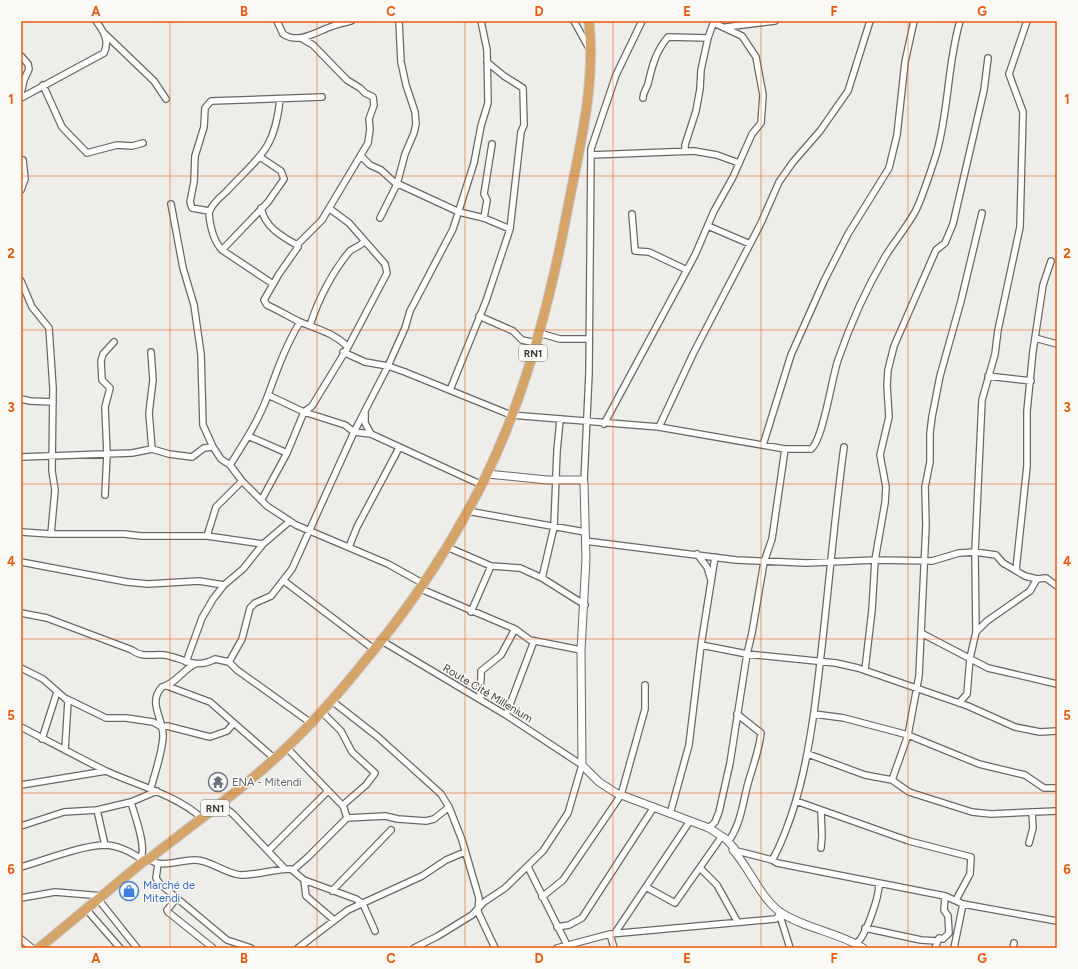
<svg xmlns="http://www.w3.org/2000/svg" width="1078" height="969" viewBox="0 0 1078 969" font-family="Figtree,sans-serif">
  <rect width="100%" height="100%" fill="#efede9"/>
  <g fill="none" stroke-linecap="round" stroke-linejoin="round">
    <g stroke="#696864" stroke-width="8">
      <path id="minor" d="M 277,21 L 283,34 C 299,45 317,31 333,26 C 339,23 345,23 351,21
        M 574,21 L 590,50
        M 726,27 L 775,21
        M 105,34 L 154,81 L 166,99
        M 301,38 L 313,45 L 347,80 L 360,88 L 365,93 L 373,97 L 374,105 L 369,119 L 370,129 L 368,143 L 322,220 L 297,245 L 298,247 L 279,274 L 264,300 L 267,305 C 278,310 288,316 298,321 C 316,329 333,332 348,347
        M 21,56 L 28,64 L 29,69 L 24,80 L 21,94
        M 43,85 L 62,127 L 87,153 L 117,145 L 132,146 L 143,143
        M 21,98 L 104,53 C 110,40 103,31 96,21
        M 643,98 C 643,92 646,90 648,84 C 652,66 656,51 668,37 L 708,38
        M 685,152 L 685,145 L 696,111 L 700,89 L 701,70 L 708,38 L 714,21
        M 591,155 L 694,151 L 717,155 L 739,163
        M 362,157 L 370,165 L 381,170 L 394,182 L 459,212 L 484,218 L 510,229
        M 21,190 L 25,179 L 23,160
        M 171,204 L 183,268 L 194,305 L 201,354 L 203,425 L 213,447 L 221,459 L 230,465 L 242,481 L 267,506 L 296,525 L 388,564 L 424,584
        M 261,208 C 265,227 281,236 297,245
        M 209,211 L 192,208 L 190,202 L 194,182 L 195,156 L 204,127 L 205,108 L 211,101 L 322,97
        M 632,214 L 635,251 L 649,252 L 687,270
        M 380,218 L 397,184 L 405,154 L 414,133 L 416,124 L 415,112 L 406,85 L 401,62 L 399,21
        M 484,218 L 487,200 L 484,194 L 492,144
        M 708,226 L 750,244
        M 222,250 L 268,202 L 284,179 L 281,171 L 260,157
        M 21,281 L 32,307 L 49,328 L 53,388 L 52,471 L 55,490 L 51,534
        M 273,284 L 222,250 C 213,240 210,226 209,213 C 211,205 220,197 226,192 C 259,156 274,152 280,100
        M 479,316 L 513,331 L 522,340 L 536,343
        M 310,325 C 319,298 331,274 349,252 C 352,248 358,248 364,242
        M 539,333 L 560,339 L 589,339
        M 1035,338 L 1057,344
        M 151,352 L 153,380 L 149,413 L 152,449
        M 343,352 L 365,362 L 388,366 L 405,372 L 511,415 L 659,427 L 785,449 L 811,449 C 823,440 832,377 838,360 C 850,325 866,289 885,257 C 894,242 906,228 915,212 C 922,199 931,170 936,155 C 949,112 947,65 960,21
        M 988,376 L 1031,381
        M 450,390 L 486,301 L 510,229 L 521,132 L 524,125 L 523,88 L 504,76 L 487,62
        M 268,395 L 304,412 L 345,425 L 354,432 L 371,434 L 482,485
        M 21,399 L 30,401 L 53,402
        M 365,413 L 365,423 L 371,434
        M 604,424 L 695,255 L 714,211 L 733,177 L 752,134 L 761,123 L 763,95 L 756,57 L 742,36 L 714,23
        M 659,427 L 694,352 L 761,223 L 779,182 L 793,162 L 820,131 L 848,91 L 870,21
        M 248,436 L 287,453
        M 763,445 L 791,355 L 824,281 L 848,234 L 889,168 L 897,135 L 905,62 L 914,21
        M 21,457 L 132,453 L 152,449 L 169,454 L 192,457 L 204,448 L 213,447
        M 230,465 C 244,443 259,420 268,395 C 277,370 286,345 300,322
        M 584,482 L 589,373 L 591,149 L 616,75 L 642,21
        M 105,495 L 107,454 L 105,407 L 110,388 L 102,380 L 101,361 L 103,354 L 114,342
        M 262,499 L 287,453 L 304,412 L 312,406 L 348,347 L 387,273 L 385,264 L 349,223 L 330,209
        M 467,511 L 585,532
        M 21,532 L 51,534 L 124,534 L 141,536 L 207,536 L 263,544
        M 207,536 L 216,507 L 242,481
        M 585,541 L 736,560 L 806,563 L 875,560 L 932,561 L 959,553 L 975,552 L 996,555 L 1003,563 L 1025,576 L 1037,579 L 1046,578 L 1057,586
        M 349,547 L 357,527 L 399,448
        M 447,547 L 491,566 L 520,568 L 542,578 L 585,605
        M 697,554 L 707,567 L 711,580
        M 21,562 L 127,582 L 148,584 L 199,581 L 224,585
        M 1016,570 L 1027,466 L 1027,411 L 1033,351 L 1043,285 L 1051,261
        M 542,578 L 554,527 L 557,451 L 560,420
        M 284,581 L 375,650
        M 421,589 L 515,629 L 530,640 L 581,650
        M 471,612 L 491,566
        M 21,613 L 47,618 L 132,650 C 142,658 152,654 164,655 C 184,658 195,670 215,659 L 229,662 L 237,670 L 311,723
        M 976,632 L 987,621 L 1030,591 L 1037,579
        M 921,633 L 988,668 L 1057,684
        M 382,641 L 506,715 L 582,765 L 568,813 L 543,851 L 505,888 L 484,902 L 472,915 L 438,936 L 414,948
        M 701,645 L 747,654 L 836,663 L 858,668 L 968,706 L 1015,727 L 1040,732 L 1057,731
        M 186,662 L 202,618 L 213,599 L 224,585 L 243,569 L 263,544 L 290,521
        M 229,662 L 242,639 L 250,608 L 255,603 L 271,596 L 292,569 L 354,432 L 388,366 L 405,328 L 410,311 L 453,229 L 474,163 L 481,126 L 488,103 L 487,50 L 481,21
        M 21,668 L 43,679 L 68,701 L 65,750
        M 865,670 L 872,610 L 875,560 L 885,503 L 886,487 L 880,455 L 889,417 L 887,385 L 888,370 L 894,346 L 936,250 L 945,243 L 953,224 L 984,90 L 988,58
        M 167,686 L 210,702 L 275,759
        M 67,699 L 106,718 L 126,718 L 153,722 L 162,727 L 167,726 L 210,737 L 227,731 L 234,723
        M 481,700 C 478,690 482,681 481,671 L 501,655 L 515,629
        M 332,701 L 378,737 L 441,794 L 449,807 L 462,840 L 479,898 L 478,912 L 495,948
        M 959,703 L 967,694 L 970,658 L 976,632 L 975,552 L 982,400 L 995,354 L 998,330 L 1020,227 L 1023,112 L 1009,74 L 1027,21
        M 814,714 L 844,718 L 908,735 L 979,764 L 1025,775 L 1044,788 L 1057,788
        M 506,715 L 534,641
        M 21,727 C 50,742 78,757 106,771 C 139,786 174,794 202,818
        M 42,739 L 57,692
        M 287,748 L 343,806
        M 808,754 L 865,775 L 892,780 L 909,792 L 972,812 L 991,814 L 1057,811
        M 892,780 L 908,735 L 919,676 L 926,525 L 925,487 L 930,462 L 930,433 L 932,417 L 940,376 L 961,301 L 982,213
        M 21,785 L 106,771
        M 151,788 C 155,772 162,754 163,737 C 164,719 147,703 162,687 C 175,684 183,670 195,664
        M 796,801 L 909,841 L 971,857 L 970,874 L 956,900
        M 131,802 C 134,814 148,849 140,859
        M 220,804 L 233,814 L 285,869
        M 97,810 L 105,845
        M 670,814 L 689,745 L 701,645 L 715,557
        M 347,818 L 385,816 L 398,819 L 426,821 L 434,819 L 449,807
        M 21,826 L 64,812 L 97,810 L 131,802 L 157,791
        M 709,828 L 715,822 L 719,812 L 730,763 L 747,654 L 752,633 L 764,562 L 772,539 L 785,449
        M 726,839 L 730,839 C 740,824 743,804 747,787 C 752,768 759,752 761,733 L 737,714
        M 1029,843 L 1033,828 L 1032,812
        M 821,848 L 822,836 L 821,811
        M 733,850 L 772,860 L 777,863 L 945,896 L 963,904 L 1057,921
        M 268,851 L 328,791
        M 149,859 C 161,869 180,860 194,860 C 209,859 225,874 241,875 C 258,875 274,869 291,869 L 304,880 L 356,899 L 363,904 L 375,931
        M 772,860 C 778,851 782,840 786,830 C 801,791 808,753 814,712 C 826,624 832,535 844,447
        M 158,864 L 156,878 L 160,884 L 227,940 L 251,948
        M 21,867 C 45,860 80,846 104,845 C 118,845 133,853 144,861
        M 528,867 L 567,945
        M 700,868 L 717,885 L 737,921
        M 293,870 L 308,857 L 347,818 L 343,805 L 366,785 L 375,773 L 352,752 L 341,731 L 322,712
        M 304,880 L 306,896 L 334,920
        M 646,887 L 675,903 L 722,836
        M 332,891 L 391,830
        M 542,897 L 563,880 L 621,795 L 645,709 L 645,685
        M 21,898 L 55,892 L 103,896
        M 177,898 L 167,910 L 168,912 L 213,948
        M 98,899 L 137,948
        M 86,909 L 120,948
        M 780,916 L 790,948
        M 557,927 L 569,925 L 582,918 L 654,807
        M 865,928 L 921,940 L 937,941
        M 615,933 L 690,821
        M 610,934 L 614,948
        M 21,939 L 32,948
        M 856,944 C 866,936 879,897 879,884
        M 298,948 L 348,910 L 422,876 L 446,860 L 465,852
        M 557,948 L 610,934 L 775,919 L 777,918 L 781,912
        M 935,948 L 939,938 L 943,939 L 949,933 L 948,916 L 944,910 L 945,896
        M 954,948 L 963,904
        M 1013,948 L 1014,943"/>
    </g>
    <g stroke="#696864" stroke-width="9">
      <path id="tertiary" d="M 487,474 L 547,480 L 582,480 L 584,483 L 586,559 L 581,650 L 582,765 L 599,782 L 616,793 L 709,828 L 726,839 L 734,848 L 733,850 C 750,869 760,897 780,912 C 805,929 838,932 863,948"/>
    </g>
    <g stroke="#c8c8c8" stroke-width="11">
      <path id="trunk" d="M 39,948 L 144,861 L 149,859 C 194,823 242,790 284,750 C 313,723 339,693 364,662 C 412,605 453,543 486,476 C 526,394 550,302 567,212 C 579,149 596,86 589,21"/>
    </g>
    <use href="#minor" stroke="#fff" stroke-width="5.5"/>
    <use href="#tertiary" stroke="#fff" stroke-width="7"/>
    <use href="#trunk" stroke="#d4a468" stroke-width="9"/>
  </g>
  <path fill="none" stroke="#e8590c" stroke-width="1" stroke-opacity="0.55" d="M 170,21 L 170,948M 317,21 L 317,948M 465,21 L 465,948M 613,21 L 613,948M 761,21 L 761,948M 908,21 L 908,948M 21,176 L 1057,176M 21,330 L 1057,330M 21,484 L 1057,484M 21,639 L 1057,639M 21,793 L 1057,793"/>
  <defs>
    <g id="temple-ring" transform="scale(1)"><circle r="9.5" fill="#fcfaf6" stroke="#6b7280" stroke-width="1.5"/><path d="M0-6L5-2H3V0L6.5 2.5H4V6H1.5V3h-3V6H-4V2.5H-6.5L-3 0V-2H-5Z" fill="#6b7280"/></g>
    <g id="shop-ring" transform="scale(1)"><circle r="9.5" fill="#fcfaf6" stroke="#3f7fe0" stroke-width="1.5"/><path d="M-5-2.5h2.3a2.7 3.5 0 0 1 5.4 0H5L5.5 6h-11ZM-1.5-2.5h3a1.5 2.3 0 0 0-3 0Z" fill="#3f7fe0"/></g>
  </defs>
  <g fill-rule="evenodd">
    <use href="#temple-ring" x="218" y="782"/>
    <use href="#shop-ring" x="129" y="891"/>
  </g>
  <g text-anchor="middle" stroke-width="3" stroke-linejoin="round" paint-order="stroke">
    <g fill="#fcfaf6" stroke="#757472" stroke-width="1">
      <rect x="519" y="345" width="28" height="16" rx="3"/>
      <rect x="201" y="800" width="28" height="16" rx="3"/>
    </g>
    <g font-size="10" font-weight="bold" fill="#3b3b39">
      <text x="533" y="357">RN1</text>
      <text x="215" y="812">RN1</text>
    </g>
    <g font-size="11" fill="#3b3b39" stroke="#fcfaf6">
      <text transform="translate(488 693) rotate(31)" y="4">Route Cité Millenium</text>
    </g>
    <g font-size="11" fill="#5b616d" stroke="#fcfaf6" text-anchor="start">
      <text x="232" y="786">ENA - Mitendi</text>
    </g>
    <g font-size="11" fill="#366cbe" stroke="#fcfaf6" text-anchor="start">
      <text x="143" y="889">Marché de<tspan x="143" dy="13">Mitendi</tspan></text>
    </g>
  </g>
  <rect width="1078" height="969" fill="none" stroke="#fcfaf6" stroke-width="44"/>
  <rect x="22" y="22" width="1034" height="925" fill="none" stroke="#e8590c" stroke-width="1.5"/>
  <g font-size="13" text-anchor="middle" font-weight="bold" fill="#e8590c">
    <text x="96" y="16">A</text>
    <text x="244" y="16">B</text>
    <text x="391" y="16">C</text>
    <text x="539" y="16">D</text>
    <text x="687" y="16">E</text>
    <text x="834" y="16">F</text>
    <text x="982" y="16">G</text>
    <text x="11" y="104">1</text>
    <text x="1067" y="104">1</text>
    <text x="11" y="258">2</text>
    <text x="1067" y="258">2</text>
    <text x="11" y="412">3</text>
    <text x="1067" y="412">3</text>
    <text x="11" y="566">4</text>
    <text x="1067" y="566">4</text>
    <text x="11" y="720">5</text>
    <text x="1067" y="720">5</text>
    <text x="11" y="874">6</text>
    <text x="1067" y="874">6</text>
    <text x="96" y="963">A</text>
    <text x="244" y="963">B</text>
    <text x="391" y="963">C</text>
    <text x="539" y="963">D</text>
    <text x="687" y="963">E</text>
    <text x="834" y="963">F</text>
    <text x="982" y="963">G</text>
  </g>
</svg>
